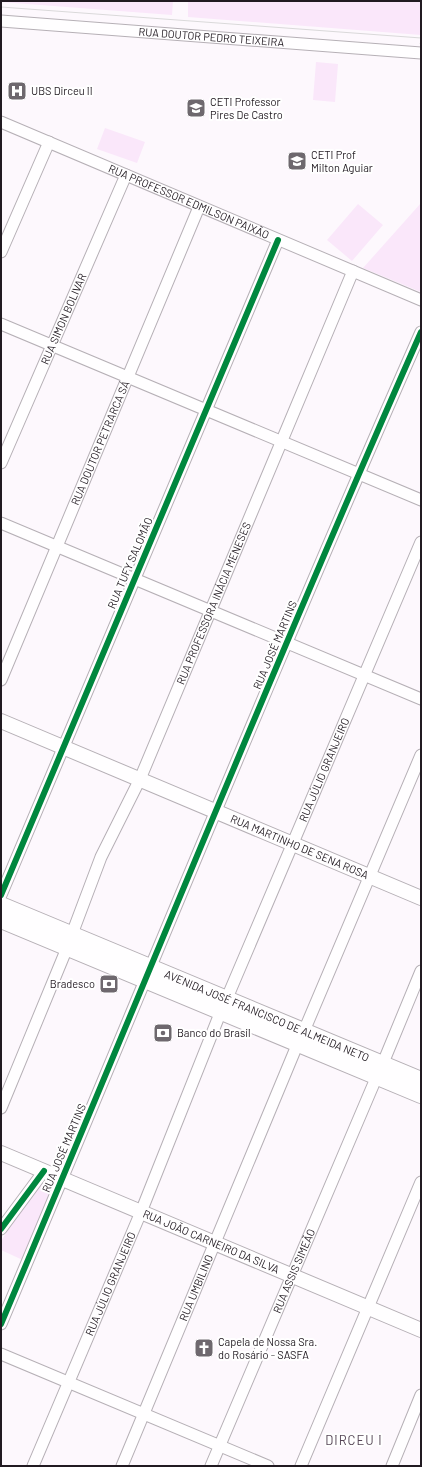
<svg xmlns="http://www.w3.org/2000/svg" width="422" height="1467" viewBox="0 0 422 1467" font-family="Barlow,sans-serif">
  <rect width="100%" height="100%" fill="#fdf8fd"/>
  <path fill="#fae7fa" d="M 1,1 L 173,1 L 172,15 L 1,2 Z
    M 188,1 L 421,1 L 421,35 L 188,17 Z
    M 316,62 L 338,64 L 335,102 L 313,100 Z
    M 105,128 L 145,142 L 137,163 L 97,149 Z
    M 421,203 L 421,292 L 363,268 Z
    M 358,204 L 383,225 L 352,261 L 327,240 Z
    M 43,1177 L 59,1183 L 25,1261 L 1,1250 L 1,1241 Z"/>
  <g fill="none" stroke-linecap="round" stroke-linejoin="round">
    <g stroke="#b6b0b6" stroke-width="13">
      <g id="minor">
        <path id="s1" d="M 1,21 L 421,53"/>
        <path id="s2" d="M 1,122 L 421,300"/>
        <path d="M 1,252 L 49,142"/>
        <path d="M 1,324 L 421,500"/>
        <path id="s3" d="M 1,463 L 126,175"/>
        <path d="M 1,523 L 421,699"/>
        <path id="s4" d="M 1,680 L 199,207"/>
        <path d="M 1,895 L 278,240"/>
        <path id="s5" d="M 72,934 L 101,857 L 140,779 L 353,271"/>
        <path id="s6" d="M 227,998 L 421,542"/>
        <path d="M 304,1031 L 421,755"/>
        <path d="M 383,1063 L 421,971"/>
        <path d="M 1,1108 L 67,948"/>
        <path d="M 1,1229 L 44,1171"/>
        <path d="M 1,1324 C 141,993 276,660 421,332"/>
        <path d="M 1,1354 L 268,1466"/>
        <path id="s7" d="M 33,1466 L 141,1212 L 221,1011"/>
        <path id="s8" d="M 122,1466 L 298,1043"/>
        <path id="s9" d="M 211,1466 L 377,1076"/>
        <path d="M 301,1466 L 421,1182"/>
        <path d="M 392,1466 L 421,1395"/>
      </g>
    </g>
    <g stroke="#b6b0b6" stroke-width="16">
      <g id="tertiary">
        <path id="s10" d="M 1,721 L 421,898"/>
        <path id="s11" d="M 1,1153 L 421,1330"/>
      </g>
    </g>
    <g stroke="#b6b0b6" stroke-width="18">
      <g id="secondary">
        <path id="s12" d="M 1,905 L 421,1080"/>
        <path d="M 1,920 L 421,1095"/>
      </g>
    </g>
    <use href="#minor" stroke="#fffeff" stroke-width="11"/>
    <use href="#tertiary" stroke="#fffeff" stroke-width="14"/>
    <use href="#secondary" stroke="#fffeff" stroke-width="16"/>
    <path stroke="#dad9da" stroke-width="1" d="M 1,7 L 421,38
      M 420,44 L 421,45"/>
    <g stroke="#fff" stroke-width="8">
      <path id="cycleway" d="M 1,895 L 278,240
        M 1,1229 L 44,1171
        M 1,1324 C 141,993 276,660 421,332"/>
    </g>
    <use href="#cycleway" stroke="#00873e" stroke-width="6"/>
  </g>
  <defs>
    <g id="hospital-square" transform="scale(1)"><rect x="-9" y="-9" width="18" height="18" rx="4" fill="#6e686e" stroke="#fff"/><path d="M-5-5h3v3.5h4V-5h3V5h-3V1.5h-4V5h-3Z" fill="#fff"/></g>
    <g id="school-square" transform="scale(1)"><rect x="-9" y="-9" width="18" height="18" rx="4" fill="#6e686e" stroke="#fff"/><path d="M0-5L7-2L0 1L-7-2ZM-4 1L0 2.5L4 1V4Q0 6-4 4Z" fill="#fff"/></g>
    <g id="bank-square" transform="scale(1)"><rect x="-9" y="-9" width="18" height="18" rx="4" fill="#6e686e" stroke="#fff"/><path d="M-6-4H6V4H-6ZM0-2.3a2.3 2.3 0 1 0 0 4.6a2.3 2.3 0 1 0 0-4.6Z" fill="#fff"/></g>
    <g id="church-square" transform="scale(1)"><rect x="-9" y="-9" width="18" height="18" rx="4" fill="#6e686e" stroke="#fff"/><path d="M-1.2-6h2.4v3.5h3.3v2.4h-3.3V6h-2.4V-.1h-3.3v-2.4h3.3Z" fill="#fff"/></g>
  </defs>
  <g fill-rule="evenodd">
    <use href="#hospital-square" x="17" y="91"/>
    <use href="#school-square" x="196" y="108"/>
    <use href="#school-square" x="297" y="161"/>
    <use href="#bank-square" x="109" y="984"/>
    <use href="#bank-square" x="163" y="1033"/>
    <use href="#church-square" x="204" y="1348"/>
  </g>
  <g text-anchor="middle" stroke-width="4" stroke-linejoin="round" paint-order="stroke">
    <g font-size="11" fill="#211a21" stroke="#fff">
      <text dy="4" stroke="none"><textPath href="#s1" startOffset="211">RUA DOUTOR PEDRO TEIXEIRA</textPath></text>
      <text dy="4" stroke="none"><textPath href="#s2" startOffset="204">RUA PROFESSOR EDMILSON PAIXÃO</textPath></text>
      <text dy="4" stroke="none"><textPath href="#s3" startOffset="157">RUA SIMON BOLIVAR</textPath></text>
      <text dy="4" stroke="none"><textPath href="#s4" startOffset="257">RUA DOUTOR PETRARCA SÁ</textPath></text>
      <text transform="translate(130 563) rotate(-67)" y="4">RUA TUFY SALOMÃO</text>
      <text dy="4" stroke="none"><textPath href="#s5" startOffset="360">RUA PROFESSORA INÁCIA MENESES</textPath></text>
      <text transform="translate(275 645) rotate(-67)" y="4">RUA JOSÉ MARTINS</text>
      <text dy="4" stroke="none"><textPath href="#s6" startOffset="248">RUA JÚLIO GRANJEIRO</textPath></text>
      <text dy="4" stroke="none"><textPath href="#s10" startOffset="324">RUA MARTINHO DE SENA ROSA</textPath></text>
      <text dy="4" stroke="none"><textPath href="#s12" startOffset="288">AVENIDA JOSÉ FRANCISCO DE ALMEIDA NETO</textPath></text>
      <text transform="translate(64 1148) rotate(-67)" y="4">RUA JOSÉ MARTINS</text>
      <text dy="4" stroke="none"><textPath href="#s11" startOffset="228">RUA JOÃO CARNEIRO DA SILVA</textPath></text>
      <text dy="4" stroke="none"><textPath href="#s9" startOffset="212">RUA ASSIS SIMEÃO</textPath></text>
      <text dy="4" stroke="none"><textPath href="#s7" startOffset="198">RUA JÚLIO GRANJEIRO</textPath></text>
      <text dy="4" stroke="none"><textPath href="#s8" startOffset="193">RUA UMBILINO</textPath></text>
    </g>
    <g font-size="11" fill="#211a21" stroke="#fff" text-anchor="start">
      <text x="31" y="95">UBS Dirceu II</text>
      <text x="210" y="106">CETI Professor<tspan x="210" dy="13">Pires De Castro</tspan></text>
      <text x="311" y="159">CETI Prof<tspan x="311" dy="13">Milton Aguiar</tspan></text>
      <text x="95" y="988" text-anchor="end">Bradesco</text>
      <text x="177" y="1037">Banco do Brasil</text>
      <text x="218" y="1346">Capela de Nossa Sra.<tspan x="218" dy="13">do Rosário - SASFA</tspan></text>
    </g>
    <g font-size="13" letter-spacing="1" fill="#564656" stroke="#fff">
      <text x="354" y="1445">DIRCEU I</text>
    </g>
  </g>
  <rect width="422" height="1467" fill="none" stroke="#211a21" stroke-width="4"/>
</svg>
